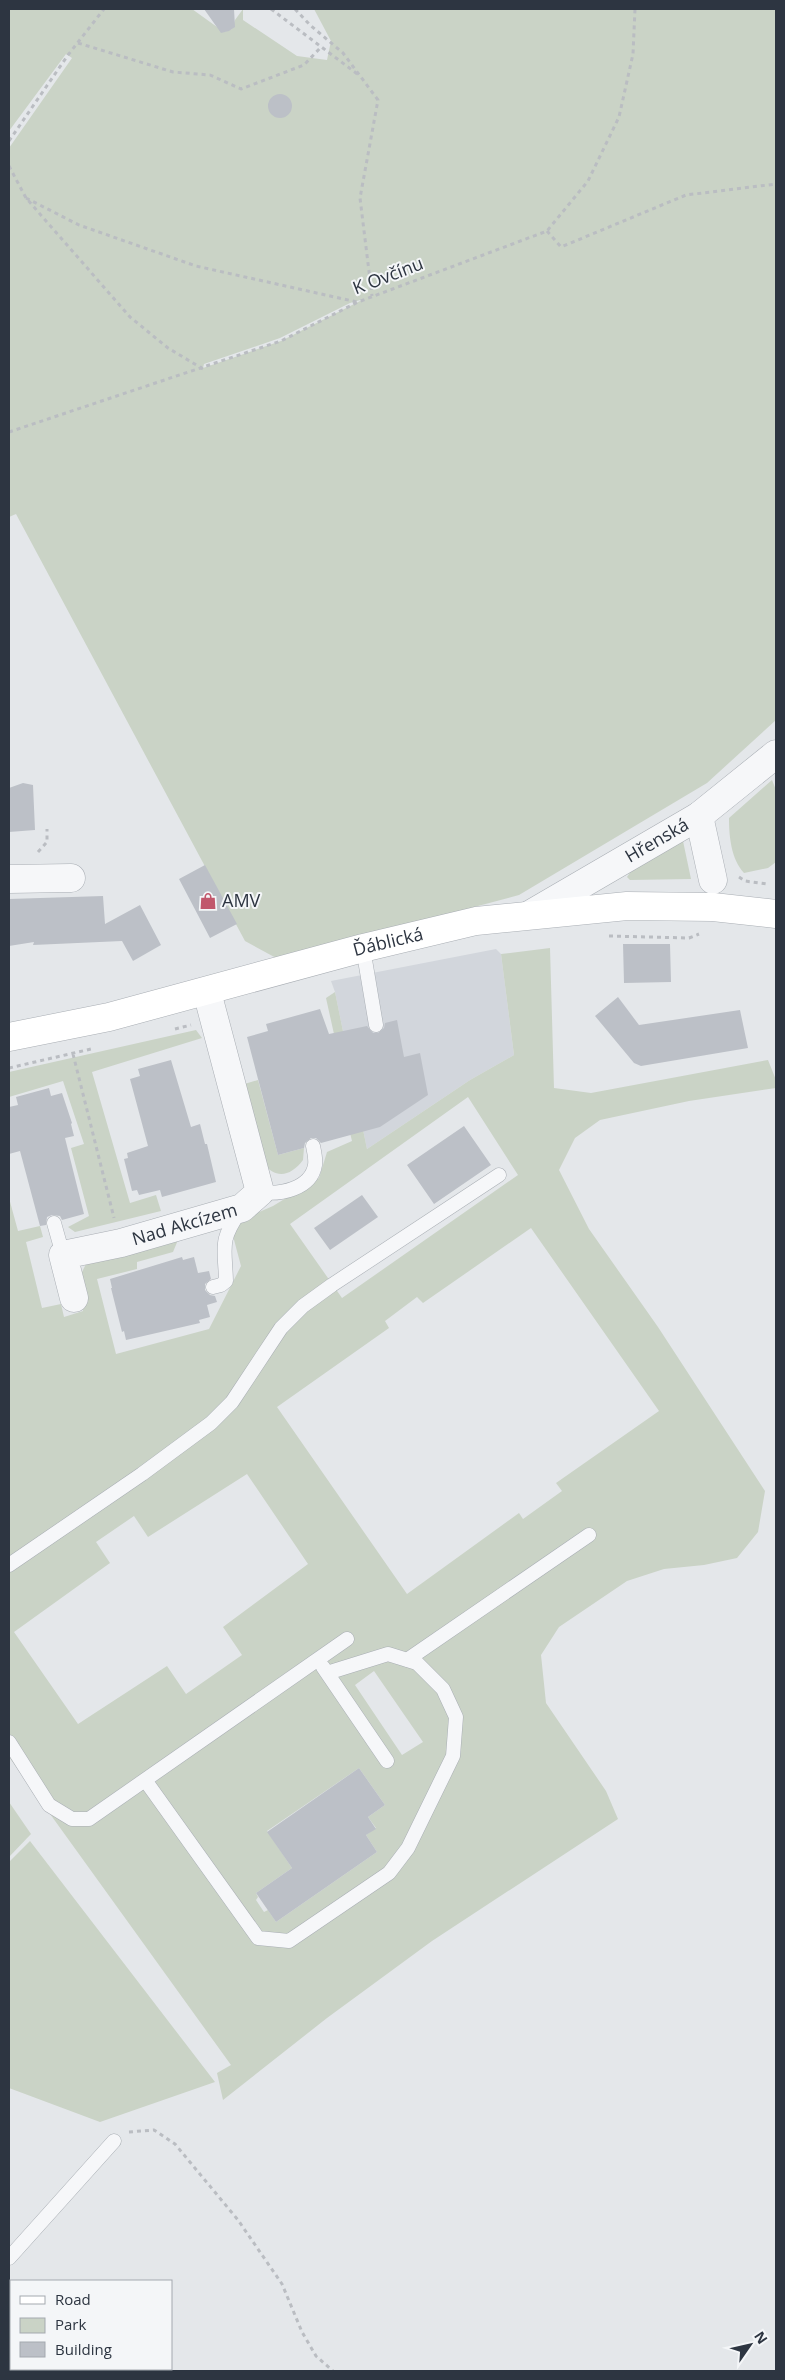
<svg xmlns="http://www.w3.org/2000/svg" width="785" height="2380" viewBox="0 0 785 2380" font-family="'Open Sans',sans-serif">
  <rect width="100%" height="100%" fill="#e4e7ea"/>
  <path fill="#d2d6dc" d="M 496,949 L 501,954 L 514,1055 L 470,1080 L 367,1149 L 335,992 L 331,981 Z"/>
  <path fill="#cad3c6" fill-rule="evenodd" d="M 9,9 L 192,9 L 224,32 L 232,29 L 235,20 L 243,9 L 243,20 L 297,56 L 327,60 L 331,41 L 314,9 L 776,9 L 776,720 L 707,783 L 519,895 L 278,959 L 245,941 L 16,514 L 9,517 L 9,148 L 72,58 L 66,54 L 9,131 ZM 364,299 L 281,341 L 203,368 L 204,364 L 280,338 L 350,303 Z
    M 772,780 L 776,790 L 776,862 L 768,868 L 744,873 C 731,859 729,836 729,818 Z
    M 683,841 L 691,879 L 630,880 L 627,877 L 631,871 Z
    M 550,948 L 554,1088 L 591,1093 L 768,1060 L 776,1080 L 776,1088 L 689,1101 L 600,1120 L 575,1138 L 559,1170 L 589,1229 L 658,1327 L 765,1491 L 758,1532 L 737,1558 L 704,1565 L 664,1569 L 627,1581 L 559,1627 L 541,1655 L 546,1703 L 606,1791 L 618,1819 L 432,1941 L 327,2018 L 223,2100 L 217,2073 L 231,2065 L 9,1757 L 9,1198 L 18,1231 L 40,1226 L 43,1237 L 26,1242 L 42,1308 L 61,1304 L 64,1317 L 83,1311 L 81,1300 L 86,1296 L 82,1272 L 86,1264 L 178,1240 L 173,1252 L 137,1262 L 137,1269 L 97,1279 L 116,1354 L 209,1329 L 241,1266 L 233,1236 L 238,1221 L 273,1206 L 319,1178 L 327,1152 L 352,1141 L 335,1072 L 342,1070 L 326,998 L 335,992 L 367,1149 L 470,1080 L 514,1055 L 501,954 ZM 468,1097 L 518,1175 L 342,1298 L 290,1224 ZM 531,1228 L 659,1411 L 556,1483 L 562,1491 L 523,1519 L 519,1513 L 407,1594 L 277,1407 L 389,1328 L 385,1321 L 417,1297 L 423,1303 ZM 247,1474 L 308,1564 L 223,1627 L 242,1655 L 186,1694 L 167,1666 L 78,1724 L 14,1632 L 110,1563 L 96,1542 L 134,1516 L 148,1537 ZM 374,1671 L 423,1742 L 402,1755 L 355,1685 ZM 359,1768 L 385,1805 L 368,1817 L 376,1828 L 366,1835 L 377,1852 L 276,1922 L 268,1910 L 264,1912 L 256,1900 L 258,1897 L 256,1893 L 292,1868 L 267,1831 Z
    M 196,1030 L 202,1038 L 92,1072 L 130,1203 L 156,1195 L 161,1211 L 75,1232 L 68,1227 L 89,1216 L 71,1148 L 84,1144 L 63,1081 L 9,1097 L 9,1072 Z
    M 258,1080 L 278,1155 L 304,1148 L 303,1160 C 291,1176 276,1180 263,1163 L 241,1085 Z
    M 9,1802 L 31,1834 L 9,1857 Z
    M 30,1841 L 215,2082 L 100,2122 L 9,2088 L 9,1862 Z"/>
  <path fill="#bcc0c7" d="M 204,9 L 234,9 L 235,27 L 229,31 L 221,33 Z
    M268 106a12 12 0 1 1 24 0a12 12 0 1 1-24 0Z
    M 23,783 L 33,785 L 35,830 L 9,832 L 9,788 Z
    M 205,865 L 237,924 L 210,938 L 179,879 Z
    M 103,896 L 105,924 L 140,905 L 161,945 L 133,961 L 122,941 L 33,945 L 34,942 L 9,946 L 9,899 Z
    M 623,944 L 670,944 L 671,982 L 624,983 Z
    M 618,997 L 639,1025 L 740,1010 L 748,1048 L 641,1066 L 634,1063 L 595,1016 Z
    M 320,1009 L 329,1034 L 367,1026 L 373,1033 L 378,1033 L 384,1028 L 385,1023 L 397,1020 L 404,1057 L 420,1053 L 428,1095 L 380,1127 L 321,1143 L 316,1138 L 311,1138 L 305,1143 L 304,1148 L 278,1155 L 247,1037 L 268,1031 L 266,1024 Z
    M 171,1060 L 191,1127 L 200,1124 L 205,1144 L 207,1144 L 216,1182 L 162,1197 L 160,1190 L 139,1195 L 137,1190 L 132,1191 L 124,1159 L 128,1158 L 127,1153 L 148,1146 L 130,1079 L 140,1076 L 138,1069 Z
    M 49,1088 L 51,1096 L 62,1093 L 72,1123 L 71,1124 L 74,1136 L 65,1138 L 84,1214 L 62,1220 L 60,1216 L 52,1215 L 47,1217 L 46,1225 L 40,1226 L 20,1151 L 9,1154 L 9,1107 L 18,1105 L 16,1097 Z
    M 464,1126 L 491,1165 L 434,1204 L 407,1165 Z
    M 362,1195 L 378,1217 L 330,1250 L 314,1228 Z
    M 182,1257 L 183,1260 L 194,1257 L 198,1273 L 209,1271 L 211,1279 L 205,1284 L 205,1290 L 210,1295 L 215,1296 L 217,1302 L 207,1305 L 210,1317 L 199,1320 L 200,1323 L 126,1340 L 124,1331 L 122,1332 L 111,1288 L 112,1288 L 110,1279 Z
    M 359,1768 L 385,1805 L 368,1817 L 376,1829 L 366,1835 L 377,1852 L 276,1922 L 256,1893 L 292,1868 L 267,1832 Z"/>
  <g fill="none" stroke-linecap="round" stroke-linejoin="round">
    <g stroke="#a9aeb4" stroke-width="15">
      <path id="service" d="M 363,948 L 376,1025
        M 260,1192 C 280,1195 311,1189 315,1165 C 316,1159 314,1151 313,1146
        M 54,1223 L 63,1255
        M 213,1287 L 221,1285 L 226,1281 C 225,1246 219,1242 240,1211
        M 9,1565 L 142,1474 L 211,1423 L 232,1402 L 281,1328 L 303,1306 L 332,1285 L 499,1175
        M 407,1660 L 589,1535
        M 323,1667 L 387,1761
        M 9,1742 L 49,1805 L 72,1819 L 89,1819 L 347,1639
        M 145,1780 L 258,1938 L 289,1941 L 389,1873 L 408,1848 L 453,1756 L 456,1717 L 443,1689 L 417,1663 L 388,1654 L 327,1673
        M 9,2258 L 114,2141"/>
    </g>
    <g stroke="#a9aeb4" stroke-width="29">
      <g id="minor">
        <path d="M 699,816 L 713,880"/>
        <path d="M 9,879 L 71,878"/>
        <path id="s1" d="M 74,1298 L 63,1255 L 121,1243 L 242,1208 L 260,1192 L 207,992"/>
      </g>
    </g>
    <g stroke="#a9aeb4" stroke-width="29">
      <g id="tertiary">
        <path id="s2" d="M 529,915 L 699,816 L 776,754"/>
      </g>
    </g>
    <g stroke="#a9aeb4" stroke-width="29">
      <g id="secondary">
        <path id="s3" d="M 9,1037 L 109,1017 L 363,948 L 476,921 L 627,906 L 713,907 L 776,914"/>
      </g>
    </g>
    <path stroke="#babdc2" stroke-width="3" stroke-dasharray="4 4" stroke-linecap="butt" d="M 271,9 L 360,76
      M 295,9 L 310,25 L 343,53 L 378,100 L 360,198 L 372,296
      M 78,43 L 173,72 L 210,75 L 241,89 L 304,65 L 322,46
      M 9,141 L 68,55 L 104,9
      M 9,166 L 26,198 L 130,317 L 168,348 L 203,369
      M 26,198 L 79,225 L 196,266 L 357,302
      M 547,231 L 561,247 L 686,195 L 776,184
      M 9,432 L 281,341 L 358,302 L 547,231 L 588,181 L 619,117 L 633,54 L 635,9
      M 38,852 L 47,842 L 47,829
      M 739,877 L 745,881 L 767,884
      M 609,936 L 689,938 L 699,934
      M 175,1029 L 191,1025
      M 73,1054 L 114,1218
      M 9,1068 L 91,1049
      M 129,2132 L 154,2130 L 175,2144 L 238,2220 L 282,2284 L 302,2332 L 316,2356 L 333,2371"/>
    <use href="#service" stroke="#f6f7f9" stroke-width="14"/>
    <use href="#minor" stroke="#f6f7f9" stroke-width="28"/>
    <use href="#tertiary" stroke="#f6f7f9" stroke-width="28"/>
    <use href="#secondary" stroke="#fff" stroke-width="28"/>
  </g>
  <defs>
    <g id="shop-bare" transform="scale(1.35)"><path d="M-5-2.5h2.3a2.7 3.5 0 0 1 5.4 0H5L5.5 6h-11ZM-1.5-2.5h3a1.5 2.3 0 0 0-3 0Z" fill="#c1576c" stroke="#f4f6f8" stroke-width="2.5" paint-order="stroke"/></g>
  </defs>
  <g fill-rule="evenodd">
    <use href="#shop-bare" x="208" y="901"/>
  </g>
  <g text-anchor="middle" stroke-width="4" stroke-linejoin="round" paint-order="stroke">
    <g font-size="18" fill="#2d3541" stroke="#f4f6f8">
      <text transform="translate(388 276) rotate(-21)" y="6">K Ovčínu</text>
      <text dy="6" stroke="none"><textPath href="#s2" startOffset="148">Hřenská</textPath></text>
      <text dy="6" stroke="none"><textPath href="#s3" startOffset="391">Ďáblická</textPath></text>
      <text dy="6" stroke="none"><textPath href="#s1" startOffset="170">Nad Akcízem</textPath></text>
    </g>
    <g font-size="18" fill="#2d3541" stroke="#f4f6f8" text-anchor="start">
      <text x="222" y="907">AMV</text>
    </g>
  </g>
  <rect width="785" height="2380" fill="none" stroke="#2d3541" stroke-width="20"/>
  <rect x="10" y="2280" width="162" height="90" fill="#f4f6f8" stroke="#a4a9af"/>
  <rect x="20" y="2296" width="25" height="8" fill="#ffffff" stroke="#a4a9af"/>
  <text x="55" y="2305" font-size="15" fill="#2d3541">Road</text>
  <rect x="20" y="2318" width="25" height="15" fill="#cad3c6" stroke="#a4a9af"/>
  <text x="55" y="2330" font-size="15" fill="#2d3541">Park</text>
  <rect x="20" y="2342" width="25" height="15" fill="#bcc0c7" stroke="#a4a9af"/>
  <text x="55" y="2355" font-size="15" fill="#2d3541">Building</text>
  <g transform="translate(750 2345) rotate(56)" stroke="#f4f6f8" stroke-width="4" paint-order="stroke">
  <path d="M0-4L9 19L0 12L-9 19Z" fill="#2d3541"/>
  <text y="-8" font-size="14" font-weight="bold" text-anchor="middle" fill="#2d3541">N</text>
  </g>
</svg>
